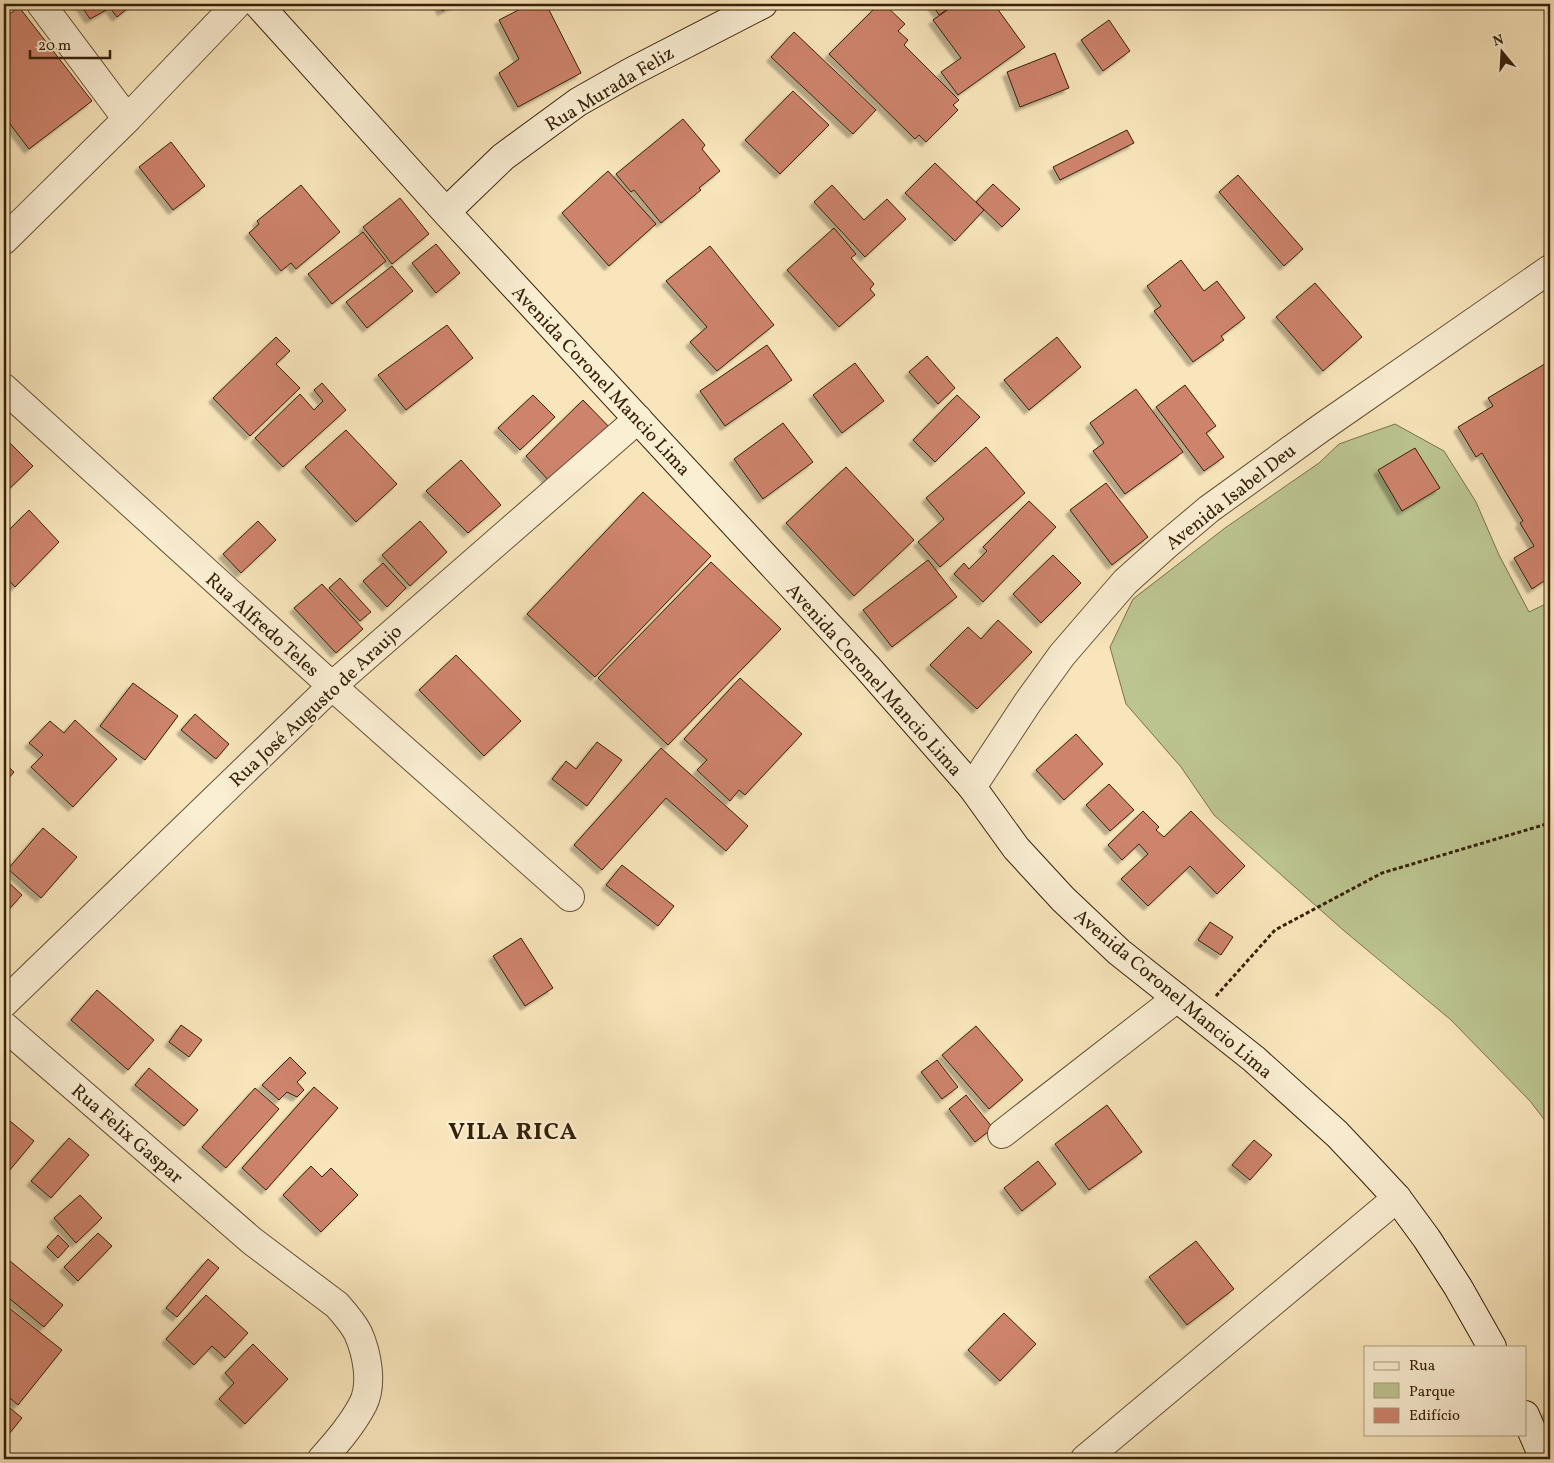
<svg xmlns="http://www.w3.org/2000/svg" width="1554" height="1463" viewBox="0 0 1554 1463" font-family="Vollkorn,serif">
  <defs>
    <filter id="shadow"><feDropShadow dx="-4.5" dy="4.5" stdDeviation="1" flood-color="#0004"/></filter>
  </defs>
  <rect width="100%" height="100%" fill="#f8e5bb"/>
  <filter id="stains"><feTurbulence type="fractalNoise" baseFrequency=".004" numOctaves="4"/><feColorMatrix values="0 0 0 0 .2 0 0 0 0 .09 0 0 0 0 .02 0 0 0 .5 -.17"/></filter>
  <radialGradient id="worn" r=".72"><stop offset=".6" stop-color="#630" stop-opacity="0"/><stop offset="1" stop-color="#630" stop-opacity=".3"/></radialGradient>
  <path fill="#bcc591" stroke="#7a724c" d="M 1395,424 L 1444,451 L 1476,502 L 1499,555 L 1529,612 L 1550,602 L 1550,1127 L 1530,1101 L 1451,1020 L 1342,929 L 1214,815 L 1181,767 L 1126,704 L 1110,647 L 1133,599 L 1225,528 L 1319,463 L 1339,444 Z"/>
  <path fill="#cd836c" stroke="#372007" filter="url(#shadow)" d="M 80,4 L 133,4 L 117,17 L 110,8 L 90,19 Z
    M 439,4 L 456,4 L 442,11 Z
    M 530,4 L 546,4 L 581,73 L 518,107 L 499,73 L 519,59 L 499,20 Z
    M 879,4 L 884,4 L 905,24 L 898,31 L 908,40 L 904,45 L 959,100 L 953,105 L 958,110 L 926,142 L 919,135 L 915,139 L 829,54 Z
    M 932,4 L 955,4 L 939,15 Z
    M 956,4 L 994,4 L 1025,47 L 958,95 L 941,72 L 961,58 L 933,20 Z
    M 19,7 L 92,101 L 29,149 L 4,116 L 4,18 Z
    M 1109,20 L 1130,51 L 1103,71 L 1081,40 Z
    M 794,32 L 876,110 L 853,134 L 771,57 Z
    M 1055,53 L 1069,88 L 1020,107 L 1007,72 Z
    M 793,91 L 829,125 L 780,174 L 745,140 Z
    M 683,119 L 705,145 L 702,149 L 720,171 L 699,188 L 701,190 L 661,223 L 634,190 L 631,192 L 616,174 Z
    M 1127,130 L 1134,143 L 1060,180 L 1053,167 Z
    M 171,142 L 205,186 L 173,210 L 139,167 Z
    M 935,163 L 984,210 L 955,241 L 905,193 Z
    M 608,171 L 656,224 L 609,266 L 562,213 Z
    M 1238,175 L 1303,249 L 1284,266 L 1219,192 Z
    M 993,184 L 1020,209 L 1002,227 L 976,202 Z
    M 301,185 L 340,232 L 296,269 L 291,263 L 281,271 L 249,233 L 259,224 L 257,221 Z
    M 832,185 L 864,220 L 887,199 L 906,219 L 865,257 L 814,202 Z
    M 400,198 L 429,234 L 392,264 L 363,227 Z
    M 834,228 L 856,254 L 851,258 L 874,284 L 870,289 L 875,295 L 839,327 L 787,270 Z
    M 363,232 L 386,261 L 332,304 L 308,274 Z
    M 436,244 L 460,273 L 436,293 L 412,263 Z
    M 710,246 L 774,325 L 717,371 L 690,342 L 707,327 L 666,281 Z
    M 1181,260 L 1204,291 L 1217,281 L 1245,318 L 1221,336 L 1224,340 L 1193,362 L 1154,311 L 1161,306 L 1147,286 Z
    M 392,266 L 413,291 L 367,328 L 346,302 Z
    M 1315,283 L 1362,337 L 1323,371 L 1276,317 Z
    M 447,325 L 473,358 L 406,410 L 378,375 Z
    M 276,337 L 290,351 L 276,364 L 300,388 L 250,436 L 213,398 Z
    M 1057,337 L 1081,367 L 1029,410 L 1004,380 Z
    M 767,345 L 792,380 L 725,426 L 700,391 Z
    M 927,356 L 955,388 L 938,404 L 909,372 Z
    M 1548,362 L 1550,366 L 1550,577 L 1532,589 L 1514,558 L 1534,546 L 1520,523 L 1523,521 L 1482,453 L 1476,457 L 1458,427 L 1493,406 L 1488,398 Z
    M 855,363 L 884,401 L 842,433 L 813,395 Z
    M 322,383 L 346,410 L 283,467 L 255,438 L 300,394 L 314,410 L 323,401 L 314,390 Z
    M 1185,385 L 1216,426 L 1206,433 L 1224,457 L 1204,471 L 1156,407 Z
    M 1136,389 L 1183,452 L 1125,494 L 1093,451 L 1104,443 L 1090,423 Z
    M 533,395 L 555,417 L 520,450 L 498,428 Z
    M 957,395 L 980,417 L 935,462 L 913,440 Z
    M 583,400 L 615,433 L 587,458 L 580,451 L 551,483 L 526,456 Z
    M 783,423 L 813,462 L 763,499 L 734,459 Z
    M 346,430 L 397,484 L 356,522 L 305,467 Z
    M 4,437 L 33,466 L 4,494 Z
    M 986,447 L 1025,493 L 940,567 L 918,542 L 944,519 L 926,498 Z
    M 1415,448 L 1440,488 L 1402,511 L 1378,470 Z
    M 461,460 L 501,505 L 468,533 L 426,491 Z
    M 846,467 L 914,540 L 854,596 L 786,523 Z
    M 1106,483 L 1148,537 L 1112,565 L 1070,510 Z
    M 643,492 L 711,556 L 595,677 L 527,614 Z
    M 1029,501 L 1056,527 L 983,602 L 954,574 L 964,563 L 969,569 L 987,551 L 983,547 Z
    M 29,510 L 59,542 L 15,587 L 4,575 L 4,535 Z
    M 258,521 L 276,540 L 241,573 L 223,554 Z
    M 420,521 L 447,552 L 410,586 L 382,555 Z
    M 1053,555 L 1081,583 L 1041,623 L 1013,594 Z
    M 928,560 L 957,597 L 892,647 L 863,610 Z
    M 711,562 L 781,629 L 668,745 L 598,678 Z
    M 383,563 L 406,588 L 387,607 L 363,581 Z
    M 340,578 L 371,612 L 360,621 L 329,588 Z
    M 322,584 L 363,629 L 336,653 L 294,608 Z
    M 998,620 L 1032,652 L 977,709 L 930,665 L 968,627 L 981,639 Z
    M 456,655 L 521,721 L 484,756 L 419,690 Z
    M 740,678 L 802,734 L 745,795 L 739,790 L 730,801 L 697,770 L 707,760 L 684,739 Z
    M 133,683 L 178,716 L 145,760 L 100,726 Z
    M 195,714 L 229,744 L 216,759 L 181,730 Z
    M 75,720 L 117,759 L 73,807 L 31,767 L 43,755 L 29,743 L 50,721 L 64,733 Z
    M 1076,734 L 1103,764 L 1064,800 L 1036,770 Z
    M 597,742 L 622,760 L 587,806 L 552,779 L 566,761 L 576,769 Z
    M 661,748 L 748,826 L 726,851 L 666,798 L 602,870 L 574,845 Z
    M 4,763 L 14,772 L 4,784 Z
    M 1109,784 L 1134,810 L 1110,831 L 1086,805 Z
    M 1143,811 L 1159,827 L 1156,830 L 1164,837 L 1191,811 L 1245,866 L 1217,894 L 1190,866 L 1148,906 L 1121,879 L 1148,854 L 1139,844 L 1122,860 L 1108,845 Z
    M 43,828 L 77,857 L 41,898 L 8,869 Z
    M 622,865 L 674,906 L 658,926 L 606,885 Z
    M 4,878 L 22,895 L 4,915 Z
    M 1210,922 L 1233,937 L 1221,955 L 1198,940 Z
    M 521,938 L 553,988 L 525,1006 L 493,956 Z
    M 97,990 L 154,1040 L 128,1070 L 71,1020 Z
    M 181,1025 L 202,1040 L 189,1057 L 169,1042 Z
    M 976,1026 L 1023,1080 L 989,1109 L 942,1055 Z
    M 290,1057 L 306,1073 L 297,1082 L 304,1090 L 297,1097 L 287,1092 L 279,1100 L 262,1085 Z
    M 937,1060 L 958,1087 L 942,1099 L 921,1072 Z
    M 149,1068 L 198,1110 L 184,1126 L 135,1085 Z
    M 314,1087 L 338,1108 L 266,1190 L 242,1168 Z
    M 255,1088 L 279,1109 L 226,1168 L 202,1147 Z
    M 966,1095 L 993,1128 L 975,1142 L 949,1109 Z
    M 1107,1105 L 1142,1152 L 1089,1190 L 1055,1144 Z
    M 4,1116 L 34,1141 L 4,1177 Z
    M 69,1138 L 89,1155 L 51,1198 L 31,1181 Z
    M 1254,1140 L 1272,1155 L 1250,1180 L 1232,1165 Z
    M 1038,1161 L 1056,1184 L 1022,1211 L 1004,1188 Z
    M 311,1166 L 322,1177 L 331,1168 L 358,1195 L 321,1232 L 283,1195 Z
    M 80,1195 L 102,1218 L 76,1243 L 54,1218 Z
    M 98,1233 L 112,1246 L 78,1281 L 64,1267 Z
    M 58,1235 L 69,1246 L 58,1258 L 47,1247 Z
    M 1196,1241 L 1234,1289 L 1187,1325 L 1149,1277 Z
    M 4,1256 L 63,1305 L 44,1327 L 4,1294 Z
    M 208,1259 L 219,1268 L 177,1317 L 166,1308 Z
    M 206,1295 L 248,1333 L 225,1358 L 212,1346 L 194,1365 L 166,1339 Z
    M 4,1304 L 62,1350 L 18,1405 L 4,1393 Z
    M 1004,1313 L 1036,1344 L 1000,1381 L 968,1350 Z
    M 253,1344 L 288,1379 L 245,1424 L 219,1399 L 234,1383 L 225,1373 Z
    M 4,1403 L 22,1418 L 4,1440 Z
    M 1550,1409 L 1550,1421 L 1545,1412 Z"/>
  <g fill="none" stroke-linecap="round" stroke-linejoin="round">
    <g stroke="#675134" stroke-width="30">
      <path id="street" d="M 41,4 L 127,119
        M 4,240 L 127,119 L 237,4
        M 4,388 L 332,686 L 570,897
        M 972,787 L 1028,702 L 1062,655 L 1125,582 L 1165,546 L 1209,509 L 1321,428 L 1550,269
        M 4,1003 L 332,686 L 638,419
        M 4,1026 L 252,1241 L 337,1305 C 345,1314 353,1323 358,1333 C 367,1353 373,1384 363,1404 C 352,1425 337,1442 322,1459
        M 1002,1134 L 1177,998
        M 1085,1459 L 1397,1198"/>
    </g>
    <g stroke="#372007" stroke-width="30">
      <path id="secondary" d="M 258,4 L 446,212 L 867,667 L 972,787 L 1016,848 L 1063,899 L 1119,952 L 1254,1059 L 1337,1134 L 1372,1171 L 1397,1198 L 1427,1239 L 1458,1287 L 1492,1347
        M 446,212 L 503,157 L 578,102 L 631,72 L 763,4
        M 1525,1415 L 1544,1459"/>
    </g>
    <path stroke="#372007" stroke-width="3" stroke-dasharray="4 2.5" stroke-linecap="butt" d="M 1216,996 L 1275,930 L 1382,873 L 1550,823"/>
    <use href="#street" stroke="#faeed3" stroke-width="28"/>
    <use href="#secondary" stroke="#faeed3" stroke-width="28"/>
  </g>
  <g text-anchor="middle" stroke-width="4.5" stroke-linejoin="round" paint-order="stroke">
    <g font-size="19" fill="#372007" stroke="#faeed3">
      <text transform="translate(609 88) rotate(-31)" y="7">Rua Murada Feliz</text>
      <text transform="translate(602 380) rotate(47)" y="7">Avenida Coronel Mancio Lima</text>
      <text transform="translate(1230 496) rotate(-38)" y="7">Avenida Isabel Deu</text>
      <text transform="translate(263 624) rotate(42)" y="7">Rua Alfredo Teles</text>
      <text transform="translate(875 679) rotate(48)" y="7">Avenida Coronel Mancio Lima</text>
      <text transform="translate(315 705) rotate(-43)" y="7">Rua José Augusto de Araujo</text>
      <text transform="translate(1174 993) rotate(40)" y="7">Avenida Coronel Mancio Lima</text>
      <text transform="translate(128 1133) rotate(41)" y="7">Rua Felix Gaspar</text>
    </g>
    <g font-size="24" font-weight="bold" letter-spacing="1" fill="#372007" stroke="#faeed3">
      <text x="513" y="1139">VILA RICA</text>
    </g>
  </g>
  <rect width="1554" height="1463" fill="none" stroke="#f8e5bb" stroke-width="20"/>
  <rect x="5" y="5" width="1544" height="1453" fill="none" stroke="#372007" stroke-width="2.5"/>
  <rect x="10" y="10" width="1534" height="1443" fill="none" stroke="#372007"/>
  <rect x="1364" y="1346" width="162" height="90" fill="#faeed3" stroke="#ac9c81"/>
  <rect x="1374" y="1362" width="25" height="8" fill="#faeed3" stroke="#ac9c81"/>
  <text x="1409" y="1370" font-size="15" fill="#372007">Rua</text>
  <rect x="1374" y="1383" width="25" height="15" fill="#bcc591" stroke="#ac9c81"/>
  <text x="1409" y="1396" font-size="15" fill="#372007">Parque</text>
  <rect x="1374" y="1408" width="25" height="15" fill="#cd836c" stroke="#ac9c81"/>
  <text x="1409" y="1420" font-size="15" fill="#372007">Edifício</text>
  <g transform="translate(1502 52) rotate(342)" stroke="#faeed3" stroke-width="4" paint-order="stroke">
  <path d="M0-4L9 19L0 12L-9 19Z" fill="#372007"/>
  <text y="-8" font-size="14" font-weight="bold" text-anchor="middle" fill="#372007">N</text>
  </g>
  <path d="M30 50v8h80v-8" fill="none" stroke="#372007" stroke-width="2.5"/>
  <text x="38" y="50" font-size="15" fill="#372007" stroke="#faeed3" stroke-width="4" paint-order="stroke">20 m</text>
  <rect width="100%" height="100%" filter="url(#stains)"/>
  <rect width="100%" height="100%" fill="url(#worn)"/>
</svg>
